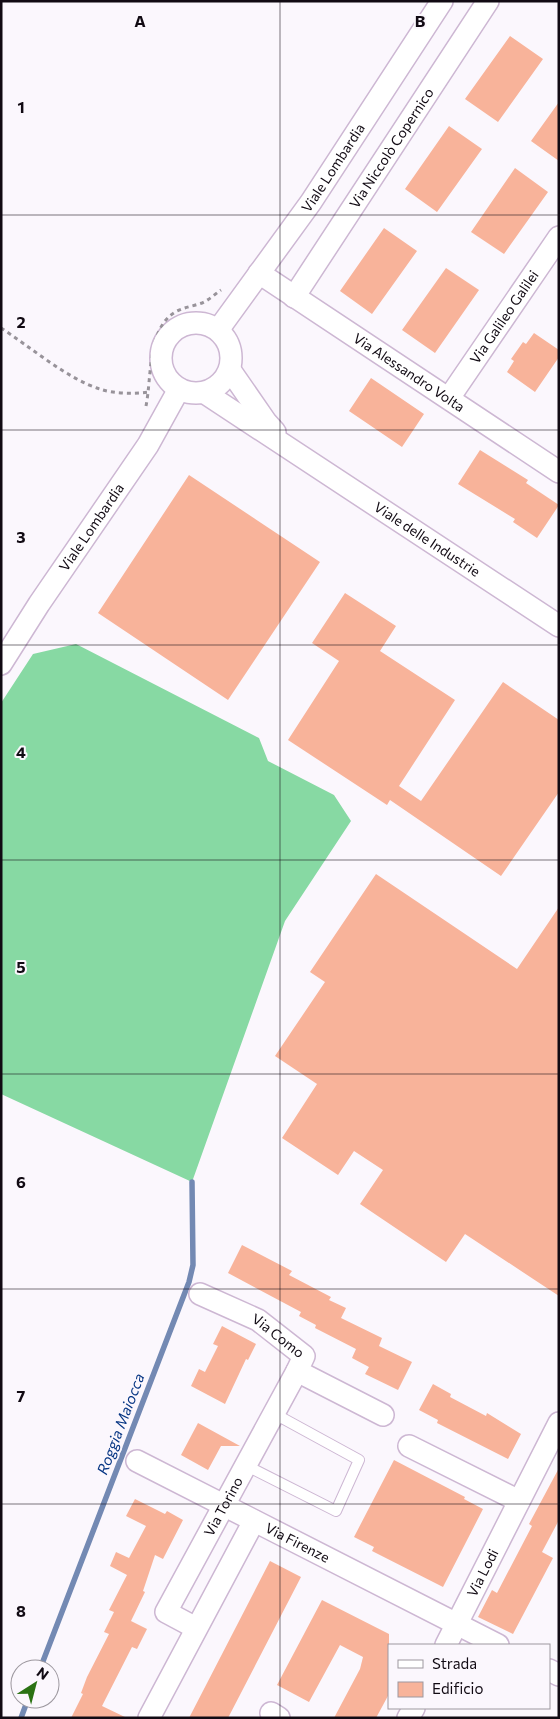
<svg xmlns="http://www.w3.org/2000/svg" width="560" height="1719" viewBox="0 0 560 1719" font-family="Commissioner,sans-serif">
  <rect width="100%" height="100%" fill="#fbf7fd"/>
  <path fill="#87d9a3" d="M 76,644 L 259,738 L 268,761 L 334,795 L 351,821 L 285,921 L 192,1182 L 1,1094 L 1,703 L 33,654 Z"/>
  <g fill="none" stroke-linecap="round" stroke-linejoin="round">
    <path stroke="#7389b3" stroke-width="5.5" d="M 40,1669 L 189,1282 L 193,1265 L 192,1182
      M 21,1718 L 28,1699"/>
  </g>
  <path fill="#f8b39a" d="M 510,36 L 543,59 L 498,122 L 465,99 Z
    M 559,102 L 559,161 L 531,141 Z
    M 449,126 L 482,149 L 437,212 L 405,189 Z
    M 515,168 L 548,192 L 504,254 L 471,232 Z
    M 384,228 L 417,251 L 372,314 L 340,291 Z
    M 446,268 L 479,290 L 435,353 L 402,330 Z
    M 534,333 L 559,350 L 559,357 L 535,392 L 507,372 L 514,361 L 511,359 L 523,342 L 526,344 Z
    M 371,378 L 424,414 L 402,447 L 349,411 Z
    M 480,450 L 528,480 L 526,483 L 559,505 L 537,538 L 513,522 L 515,519 L 458,484 Z
    M 189,475 L 320,562 L 228,700 L 98,613 Z
    M 345,593 L 396,626 L 380,651 L 455,700 L 399,786 L 421,801 L 503,682 L 559,720 L 559,792 L 501,876 L 390,800 L 387,805 L 288,740 L 339,661 L 312,643 Z
    M 376,874 L 517,969 L 559,907 L 559,1296 L 465,1234 L 446,1262 L 360,1204 L 383,1170 L 354,1151 L 338,1175 L 282,1138 L 317,1084 L 275,1056 L 325,982 L 310,972 Z
    M 242,1245 L 292,1271 L 289,1275 L 331,1297 L 329,1300 L 346,1308 L 341,1318 L 382,1338 L 379,1346 L 412,1362 L 398,1390 L 365,1374 L 369,1367 L 352,1358 L 356,1349 L 315,1328 L 316,1325 L 299,1316 L 301,1312 L 228,1273 Z
    M 222,1326 L 256,1344 L 248,1360 L 246,1359 L 225,1404 L 191,1386 L 199,1369 L 205,1372 L 218,1346 L 213,1344 Z
    M 433,1384 L 451,1394 L 450,1397 L 486,1416 L 487,1413 L 521,1434 L 508,1459 L 437,1423 L 438,1420 L 419,1410 Z
    M 198,1423 L 240,1446 L 221,1446 L 208,1470 L 181,1455 Z
    M 394,1460 L 465,1497 L 464,1499 L 483,1509 L 443,1587 L 372,1551 L 374,1547 L 354,1537 Z
    M 559,1468 L 559,1520 L 542,1552 L 553,1558 L 513,1634 L 478,1617 L 492,1590 L 497,1593 L 532,1526 L 529,1524 Z
    M 135,1499 L 165,1514 L 167,1511 L 183,1520 L 163,1559 L 155,1555 L 143,1591 L 145,1592 L 131,1621 L 147,1629 L 137,1649 L 132,1647 L 102,1706 L 127,1718 L 71,1718 L 83,1694 L 81,1693 L 87,1677 L 109,1634 L 104,1632 L 114,1612 L 109,1610 L 127,1575 L 110,1566 L 116,1552 L 129,1558 L 146,1526 L 126,1516 Z
    M 270,1561 L 301,1577 L 228,1718 L 189,1718 Z
    M 322,1600 L 389,1634 L 389,1694 L 376,1718 L 334,1718 L 360,1669 L 363,1657 L 340,1645 L 309,1702 L 277,1685 Z"/>
  <g fill="none" stroke-linecap="round" stroke-linejoin="round">
    <g stroke="#cdb7d3" stroke-width="12">
      <path id="service" d="M 245,1465 L 336,1511 L 359,1460 L 273,1413"/>
    </g>
    <g stroke="#cdb7d3" stroke-width="24">
      <g id="minor">
        <path id="s1" d="M 259,273 L 559,472"/>
        <path id="s2" d="M 294,297 L 488,1"/>
        <circle cx="196" cy="358" r="35"/>
        <path id="s3" d="M 218,330 L 311,202 L 442,1"/>
        <path d="M 230,370 L 266,422 L 275,432"/>
        <path id="s4" d="M 205,393 L 559,626"/>
        <path id="s5" d="M 449,398 L 559,237"/>
        <path id="s6" d="M 1,664 L 39,604 L 148,445 L 179,389"/>
        <path id="s7" d="M 200,1294 L 258,1320 L 304,1356 L 297,1371 L 383,1415"/>
        <path d="M 409,1446 L 519,1501"/>
        <path id="s8" d="M 137,1461 L 498,1645"/>
        <path id="s9" d="M 196,1628 L 166,1612 L 297,1371"/>
        <path id="s10" d="M 446,1645 L 559,1423"/>
        <path d="M 549,1670 L 559,1675"/>
        <path d="M 271,1713 L 279,1718"/>
        <path d="M 149,1718 L 254,1521"/>
        <path d="M 408,1718 L 414,1708"/>
      </g>
    </g>
    <path stroke="#98939a" stroke-width="3" stroke-dasharray="4 4" stroke-linecap="butt" d="M 1,328 C 29,346 69,380 100,389 C 114,394 134,394 150,392
      M 146,406 C 152,376 147,327 177,311 C 185,307 194,306 202,303 C 209,300 215,294 221,290"/>
    <use href="#service" stroke="#fff" stroke-width="10"/>
    <use href="#minor" stroke="#fff" stroke-width="21"/>
  </g>
  <path fill="none" stroke="#110a13" stroke-width="1" stroke-opacity="0.55" d="M 280,1 L 280,1718M 1,215 L 559,215M 1,430 L 559,430M 1,645 L 559,645M 1,860 L 559,860M 1,1074 L 559,1074M 1,1289 L 559,1289M 1,1504 L 559,1504"/>
  <g text-anchor="middle" stroke-width="4" stroke-linejoin="round" paint-order="stroke">
    <g font-size="14" fill="#110a13" stroke="#fbf7fd">
      <text dy="5" stroke="none"><textPath href="#s2" startOffset="178">Via Niccolò Copernico</textPath></text>
      <text dy="5" stroke="none"><textPath href="#s3" startOffset="199">Viale Lombardia</textPath></text>
      <text dy="5" stroke="none"><textPath href="#s5" startOffset="98">Via Galileo Galilei</textPath></text>
      <text dy="5" stroke="none"><textPath href="#s1" startOffset="180">Via Alessandro Volta</textPath></text>
      <text dy="5" stroke="none"><textPath href="#s6" startOffset="164">Viale Lombardia</textPath></text>
      <text dy="5" stroke="none"><textPath href="#s4" startOffset="266">Viale delle Industrie</textPath></text>
      <text dy="5" stroke="none"><textPath href="#s7" startOffset="89">Via Como</textPath></text>
      <text dy="5" stroke="none"><textPath href="#s9" startOffset="154">Via Torino</textPath></text>
      <text dy="5" stroke="none"><textPath href="#s8" startOffset="180">Via Firenze</textPath></text>
      <text dy="5" stroke="none"><textPath href="#s10" startOffset="81">Via Lodi</textPath></text>
    </g>
    <g font-size="15" font-style="italic" fill="#073684" stroke="#fbf7fd">
      <text transform="translate(121 1424) rotate(-69)" y="5">Roggia Maiocca</text>
    </g>
  </g>
  <g font-size="16" text-anchor="middle" font-weight="bold" fill="#110a13" stroke="#fbf7fd" stroke-width="4" stroke-linejoin="round" paint-order="stroke">
    <text x="140" y="27">A</text>
    <text x="420" y="27">B</text>
    <text x="21" y="113">1</text>
    <text x="21" y="328">2</text>
    <text x="21" y="543">3</text>
    <text x="21" y="758">4</text>
    <text x="21" y="973">5</text>
    <text x="21" y="1188">6</text>
    <text x="21" y="1402">7</text>
    <text x="21" y="1617">8</text>
  </g>
  <rect width="560" height="1719" fill="none" stroke="#110a13" stroke-width="5"/>
  <rect x="388" y="1644" width="162" height="65" fill="#fbf7fd" stroke="#9d989f"/>
  <rect x="398" y="1660" width="25" height="8" fill="#ffffff" stroke="#9d989f"/>
  <text x="432" y="1669" font-size="15" fill="#110a13">Strada</text>
  <rect x="398" y="1682" width="25" height="15" fill="#f8b39a" stroke="#9d989f"/>
  <text x="432" y="1694" font-size="15" fill="#110a13">Edificio</text>
  <g transform="translate(35 1684) rotate(36)"><circle r="24" fill="#fbf7fd" stroke="#9d989f"/>
  <path d="M0-4L9 19L0 12L-9 19Z" fill="#2b7213"/>
  <text y="-8" font-size="14" font-weight="bold" text-anchor="middle" fill="#110a13">N</text>
  </g>
</svg>
